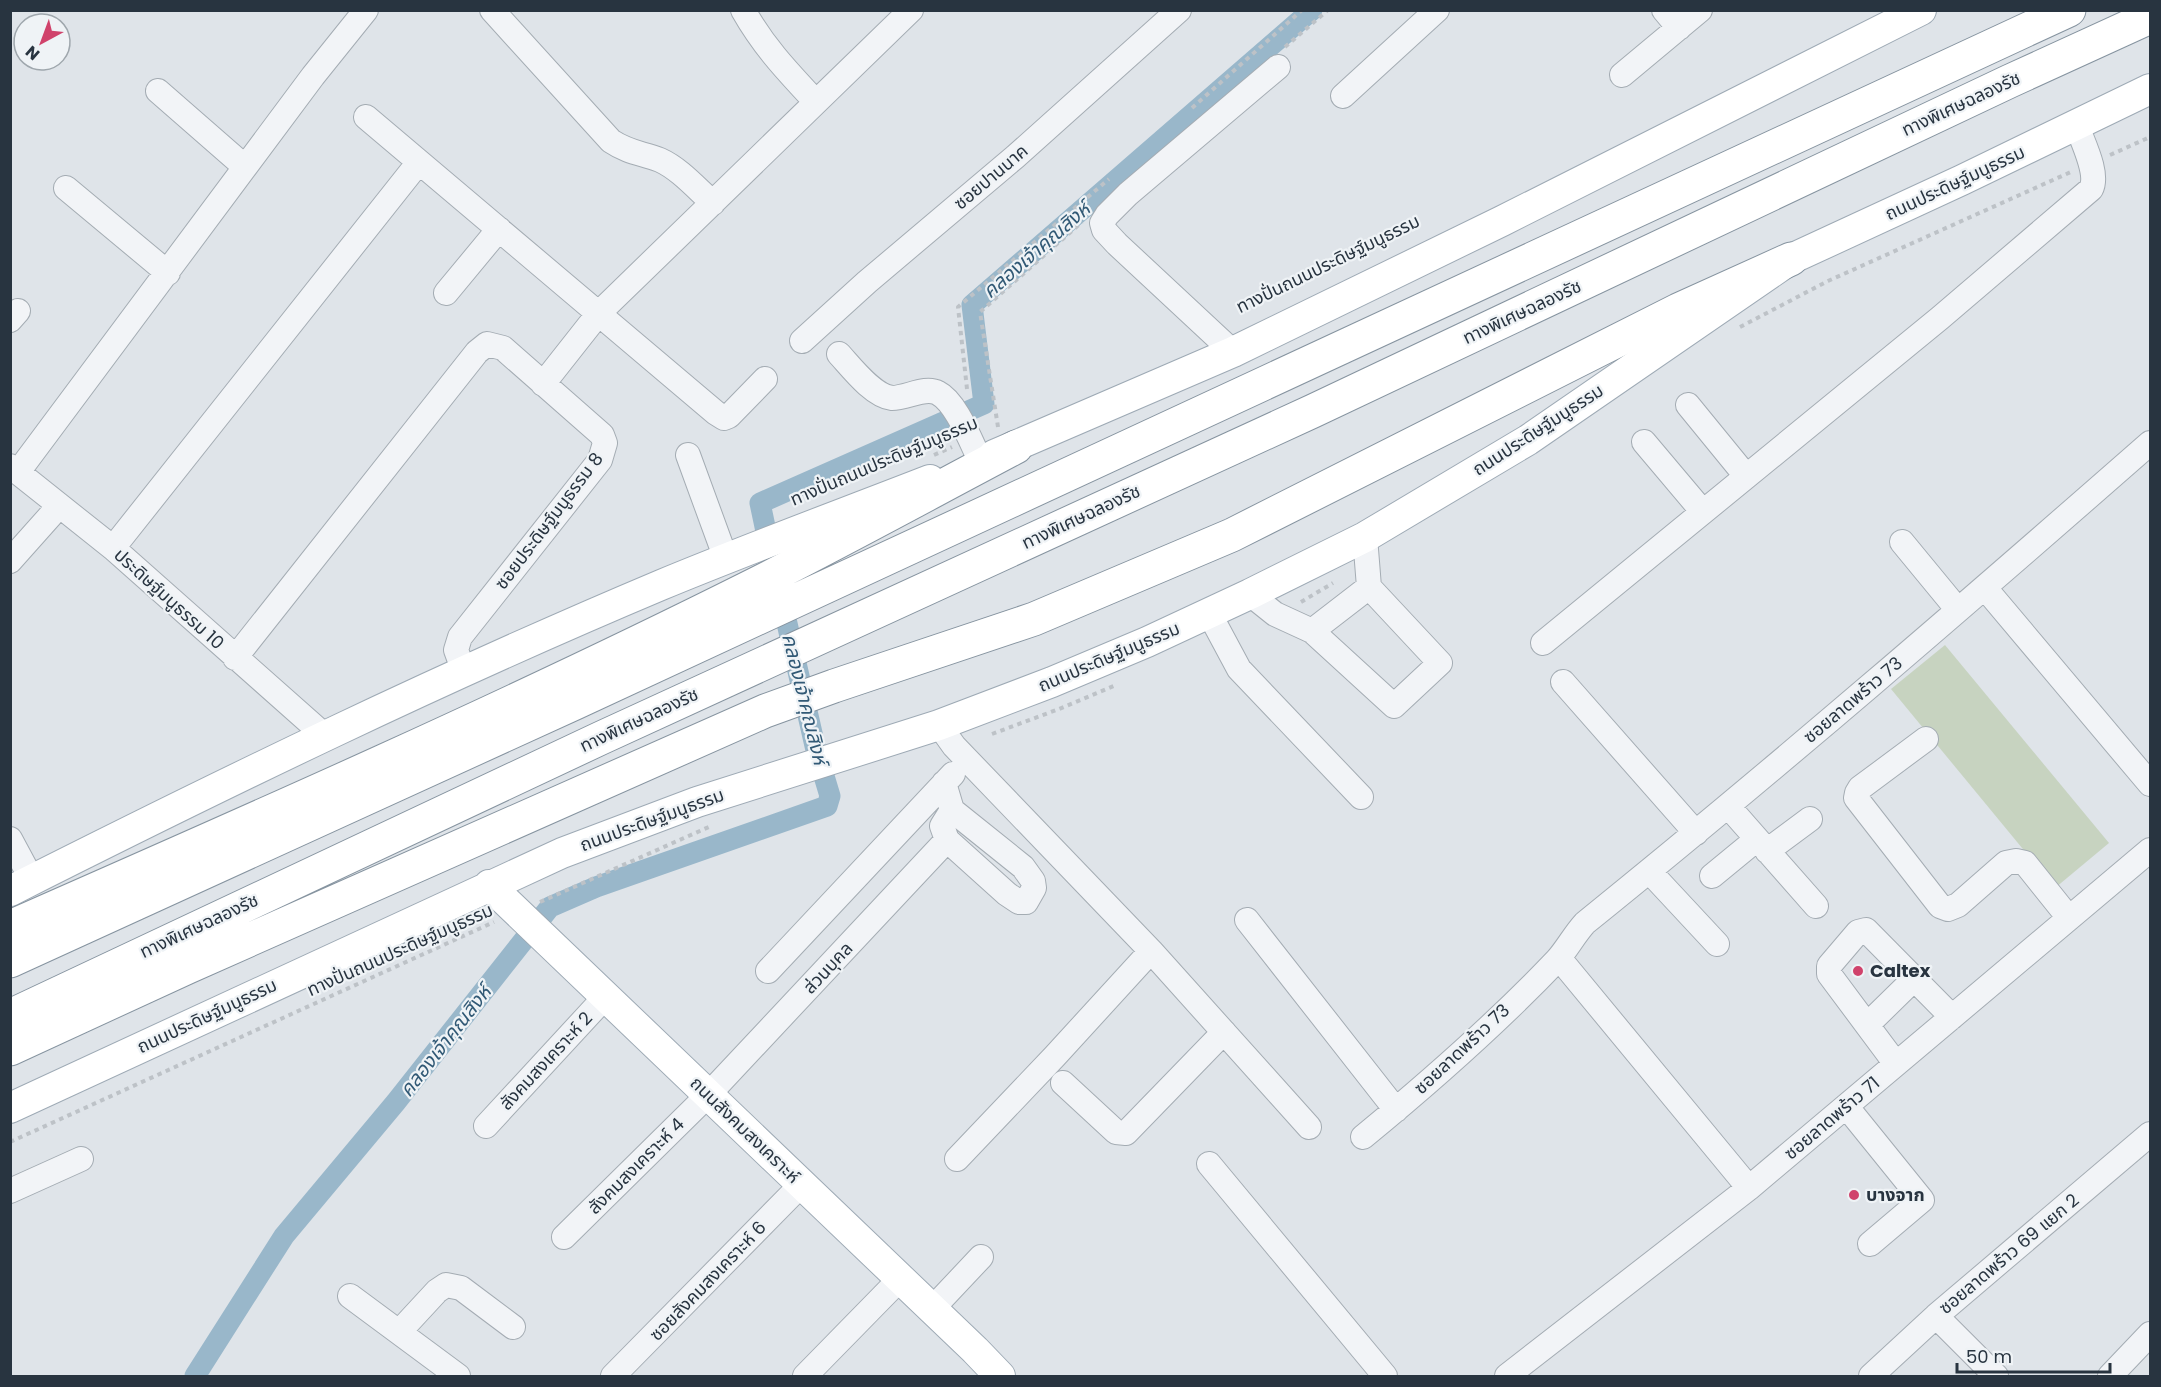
<svg xmlns="http://www.w3.org/2000/svg" width="2161" height="1387" viewBox="0 0 2161 1387" font-family="Poppins,'Noto Sans Thai',sans-serif">
  <rect width="100%" height="100%" fill="#dfe4e9"/>
  <path fill="#c7d3c0" d="M 1945,645 L 2109,843 L 2055,888 L 1891,689 Z"/>
  <g fill="none" stroke-linecap="round" stroke-linejoin="round">
    <path stroke="#99b7ca" stroke-width="21" d="M 771,555 L 760,503 L 984,404 L 972,305 L 1312,10
      M 195,1376 L 284,1236 L 396,1102 L 550,907 L 596,887 L 827,806 L 830,796 L 815,746 L 781,597"/>
    <g stroke="#a4acb3" stroke-width="26">
      <path id="minor" d="M 492,10 L 611,141 C 629,153 642,153 660,160 C 680,169 697,189 713,203
        M 743,10 C 764,47 787,71 815,101
        M 1664,10 L 1679,28
        M 1622,75 L 1700,10
        M 158,91 L 245,167
        M 1343,96 L 1437,10
        M 366,117 L 716,413 L 724,418 L 729,416 L 765,379
        M 66,188 L 168,273
        M 446,293 L 499,229
        M 10,320 L 18,311
        M 802,341 L 867,282 L 1015,157 L 1179,10
        M 1233,352 L 1117,244 L 1104,230 L 1102,223 L 1107,215 L 1128,194 L 1278,67
        M 839,354 C 851,367 873,396 892,398 C 907,398 925,386 938,393 C 956,402 971,442 980,460
        M 543,384 L 599,313 L 911,10
        M 1688,405 L 1746,476
        M 1644,442 L 1703,512
        M 688,455 L 726,559
        M 10,466 L 113,548 L 325,736
        M 18,472 L 313,76 L 366,10
        M 1902,542 L 1958,610
        M 113,548 L 419,162
        M 10,561 L 59,506
        M 1985,588 L 2150,784
        M 1250,594 L 1275,614 L 1312,631 L 1369,587 L 1365,537
        M 1209,613 L 1239,669 L 1361,797
        M 1312,631 L 1394,706 L 1440,663 L 1369,587
        M 1543,643 L 1940,318 L 2091,189 C 2099,174 2083,143 2077,126
        M 235,658 L 477,352 L 487,344 L 503,348 L 602,435 L 605,443 L 600,460 L 460,637 L 456,650 L 464,672
        M 1563,682 L 1696,833
        M 939,725 L 954,746 L 1151,951 L 1309,1127
        M 1926,739 L 1860,788 L 1857,793 L 1856,798 L 1940,906 L 1948,909 L 1958,905 L 2006,863 L 2016,861 L 2025,863 L 2069,918
        M 944,783 L 952,810 L 1023,867 L 1033,881 L 1034,888 L 1026,902 L 1019,902 L 1007,894 L 947,840 L 942,826 L 952,810
        M 1728,806 L 1816,906
        M 10,839 L 32,880
        M 1767,851 L 1810,819
        M 1649,871 L 1717,944
        M 1712,876 L 1757,839
        M 1247,920 L 1396,1110
        M 1559,958 L 1749,1188
        M 768,971 L 953,774
        M 1867,1025 L 1915,978
        M 1896,1064 L 1829,974 L 1829,966 L 1858,932 L 1866,930 L 1952,1017
        M 1063,1083 L 1116,1132 L 1126,1133 L 1224,1032
        M 1846,1106 L 1922,1200 L 1870,1244
        M 486,1126 L 606,996
        M 1363,1137 C 1430,1082 1497,1023 1557,960 C 1567,949 1574,935 1585,923 C 1777,768 1964,606 2150,443
        M 957,1159 L 1055,1056 L 1151,951
        M 1209,1164 L 1385,1376
        M 10,1191 L 81,1159
        M 564,1237 L 708,1095 L 947,840
        M 350,1296 L 458,1376
        M 932,1309 L 981,1257
        M 1936,1316 L 1996,1376
        M 400,1331 L 437,1291 L 446,1285 L 461,1288 L 513,1327
        M 613,1376 L 802,1184
        M 805,1376 L 900,1279
        M 1507,1376 L 1749,1188 L 2150,850
        M 1871,1376 L 1936,1316 L 2150,1134
        M 2110,1376 L 2150,1334"/>
    </g>
    <g stroke="#9eaab5" stroke-width="32">
      <path id="major" d="M 994,455 L 1233,352 L 1502,221 L 1921,10
        M 489,885 L 975,1350 L 1000,1376
        M 10,891 C 224,783 440,678 661,585 C 750,548 840,515 930,480
        M 10,1108 L 562,853 L 697,802 L 939,725 L 1052,682 L 1147,642 L 1250,594 L 1365,537 L 1528,440 L 1791,259 L 1962,180 L 2150,89"/>
    </g>
    <g stroke="#8694a0" stroke-width="35">
      <path id="highway" d="M 10,927 C 258,818 506,709 748,588 C 838,543 927,494 1016,447
        M 10,961 L 575,703 L 2069,10
        M 10,1016 L 601,738 L 1313,411 L 2010,81 L 2150,17
        M 10,1049 L 188,967 L 765,711 L 834,686 L 1034,619 L 1232,535 L 1678,310 L 1791,259"/>
    </g>
    <path stroke="#bdc2c7" stroke-width="4" stroke-dasharray="4.5 4.5" stroke-linecap="butt" d="M 1285,47 L 1328,10
      M 1192,108 L 1302,10
      M 2110,155 L 2150,137
      M 1740,327 L 1828,281 L 2073,171
      M 967,389 L 958,307 L 1109,179
      M 998,427 L 980,312 L 1082,222
      M 934,455 L 952,447
      M 1301,602 L 1333,583
      M 992,734 L 1059,709 L 1116,685
      M 540,902 L 711,826
      M 10,1142 L 494,922"/>
    <use href="#minor" stroke="#f2f4f7" stroke-width="24"/>
    <use href="#major" stroke="#fff" stroke-width="30"/>
    <use href="#highway" stroke="#fff" stroke-width="33"/>
  </g>
  <g fill="#d0426b" stroke="#eff3f6" stroke-width="2">
    <circle cx="1858" cy="971" r="6"/>
    <circle cx="1854" cy="1195" r="6"/>
  </g>
  <g text-anchor="middle" stroke-width="4.5" stroke-linejoin="round" paint-order="stroke">
    <g font-size="18" fill="#283440" stroke="#eff3f6">
      <text transform="translate(1961 104) rotate(-25)" y="6">ทางพิเศษฉลองรัช</text>
      <text transform="translate(991 177) rotate(-40)" y="6">ซอยปานนาค</text>
      <text transform="translate(1955 183) rotate(-25)" y="6">ถนนประดิษฐ์มนูธรรม</text>
      <text transform="translate(1328 264) rotate(-26)" y="6">ทางปั่นถนนประดิษฐ์มนูธรรม</text>
      <text transform="translate(1522 312) rotate(-25)" y="6">ทางพิเศษฉลองรัช</text>
      <text transform="translate(1538 430) rotate(-33)" y="6">ถนนประดิษฐ์มนูธรรม</text>
      <text transform="translate(884 461) rotate(-23)" y="6">ทางปั่นถนนประดิษฐ์มนูธรรม</text>
      <text transform="translate(1081 517) rotate(-25)" y="6">ทางพิเศษฉลองรัช</text>
      <text transform="translate(549 521) rotate(-53)" y="6">ซอยประดิษฐ์มนูธรรม 8</text>
      <text transform="translate(169 599) rotate(42)" y="6">ประดิษฐ์มนูธรรม 10</text>
      <text transform="translate(1109 657) rotate(-23)" y="6">ถนนประดิษฐ์มนูธรรม</text>
      <text transform="translate(1853 700) rotate(-40)" y="6">ซอยลาดพร้าว 73</text>
      <text transform="translate(639 720) rotate(-25)" y="6">ทางพิเศษฉลองรัช</text>
      <text transform="translate(652 820) rotate(-20)" y="6">ถนนประดิษฐ์มนูธรรม</text>
      <text transform="translate(199 926) rotate(-25)" y="6">ทางพิเศษฉลองรัช</text>
      <text transform="translate(400 950) rotate(-24)" y="6">ทางปั่นถนนประดิษฐ์มนูธรรม</text>
      <text transform="translate(828 968) rotate(-47)" y="6">ส่วนบุคล</text>
      <text transform="translate(207 1016) rotate(-25)" y="6">ถนนประดิษฐ์มนูธรรม</text>
      <text transform="translate(1462 1049) rotate(-43)" y="6">ซอยลาดพร้าว 73</text>
      <text transform="translate(546 1061) rotate(-47)" y="6">สังคมสงเคราะห์ 2</text>
      <text transform="translate(1832 1118) rotate(-40)" y="6">ซอยลาดพร้าว 71</text>
      <text transform="translate(745 1130) rotate(44)" y="6">ถนนสังคมสงเคราะห์</text>
      <text transform="translate(636 1166) rotate(-45)" y="6">สังคมสงเคราะห์ 4</text>
      <text transform="translate(2009 1254) rotate(-40)" y="6">ซอยลาดพร้าว 69 แยก 2</text>
      <text transform="translate(708 1281) rotate(-46)" y="6">ซอยสังคมสงเคราะห์ 6</text>
    </g>
    <g font-size="18" font-weight="bold" fill="#283440" stroke="#eff3f6" text-anchor="start">
      <text x="1870" y="977">Caltex</text>
      <text x="1866" y="1201">บางจาก</text>
    </g>
    <g font-size="20" font-style="italic" fill="#315975" stroke="#eff3f6">
      <text transform="translate(1036 250) rotate(-41)" y="7">คลองเจ้าคุณสิงห์</text>
      <text transform="translate(805 699) rotate(76)" y="7">คลองเจ้าคุณสิงห์</text>
      <text transform="translate(445 1041) rotate(-52)" y="7">คลองเจ้าคุณสิงห์</text>
    </g>
  </g>
  <rect width="2161" height="1387" fill="none" stroke="#283440" stroke-width="24"/>
  <g transform="translate(42 42) rotate(221)"><circle r="28" fill="#eff3f6" stroke="#9fa7ad" stroke-width="1.5"/>
  <path d="M0-4.5L10 22L0 15L-10 22Z" fill="#d0426b"/>
  <text y="-9" font-size="16" font-weight="bold" text-anchor="middle" fill="#283440">N</text>
  </g>
  <path d="M1957 1363v9h153v-9" fill="none" stroke="#283440" stroke-width="3"/>
  <text x="1966" y="1363" font-size="18" fill="#283440" stroke="#eff3f6" stroke-width="4.5" paint-order="stroke">50 m</text>
</svg>
